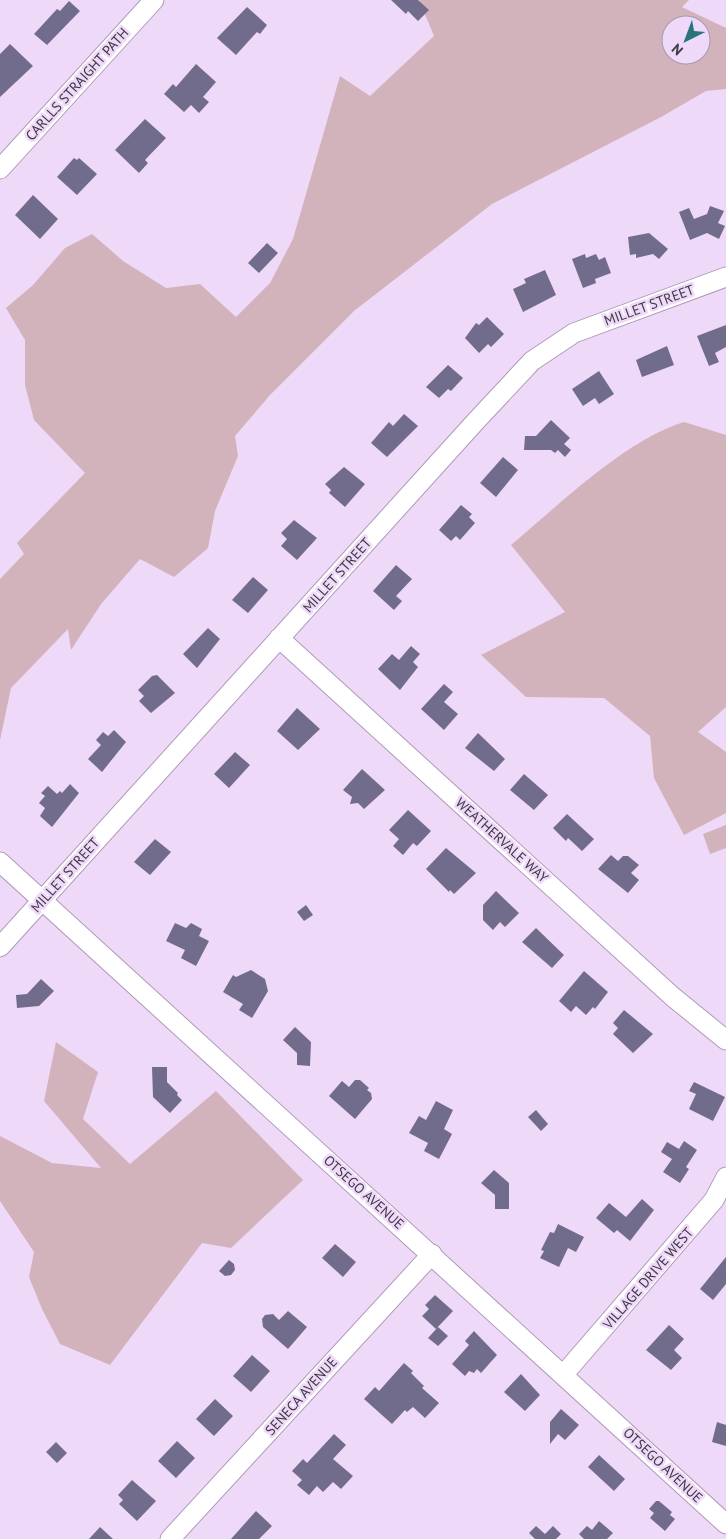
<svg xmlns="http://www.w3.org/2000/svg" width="726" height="1539" viewBox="0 0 726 1539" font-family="'PT Sans',sans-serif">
  <rect width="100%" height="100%" fill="#efd9f9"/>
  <path fill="#d2b3bc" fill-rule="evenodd" d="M 419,0 L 689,0 L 682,7 L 726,28 L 726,89 L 706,91 L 661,117 L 492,204 L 354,311 L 270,395 L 235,436 L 238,456 L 215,511 L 208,548 L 174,577 L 140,559 L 101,604 L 71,650 L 68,629 L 11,688 L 0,740 L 0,579 L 24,554 L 17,543 L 85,473 L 34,420 L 25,385 L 25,340 L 6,308 L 33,285 L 65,248 L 92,234 L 123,261 L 166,288 L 200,284 L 236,317 L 270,283 L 293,239 L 340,76 L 370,96 L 434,36 ZM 671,25 L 701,25 L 701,55 L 671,55 Z
    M 684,422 L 726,435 L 726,707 L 698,732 L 726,752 L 726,813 L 684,835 L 654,778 L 650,736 L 604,698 L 526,697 L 481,655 L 565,612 L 511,545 C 559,505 625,440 684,422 Z
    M 726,825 L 726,848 L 710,854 L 703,834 Z
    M 56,1042 L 98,1072 L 83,1119 L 130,1164 L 216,1091 L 303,1180 L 231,1248 L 202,1243 L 110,1365 L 60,1344 L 42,1309 L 29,1277 L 34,1252 L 0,1201 L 0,1136 L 52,1163 L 101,1168 L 44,1101 Z"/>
  <path fill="#726c8c" d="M 391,0 L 418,0 L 429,10 L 418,21 L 408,11 L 406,14 Z
    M 69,1 L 80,11 L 47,45 L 34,34 L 57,9 L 60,11 Z
    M 247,7 L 267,25 L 260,34 L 257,32 L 236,55 L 217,38 Z
    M 10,44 L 33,66 L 0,97 L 0,54 Z
    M 196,64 L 216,82 L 203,97 L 209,102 L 199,113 L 191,105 L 184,112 L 164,94 L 173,84 L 176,87 Z
    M 145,119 L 166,138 L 145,160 L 148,163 L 139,173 L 115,150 Z
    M 74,158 L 77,160 L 79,158 L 97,174 L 77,195 L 57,177 Z
    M 33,195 L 58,219 L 40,239 L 15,215 Z
    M 710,206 L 724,211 L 718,223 L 725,226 L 719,239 L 707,233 L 690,240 L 679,212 L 689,208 L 694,219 L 707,214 Z
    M 649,233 L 668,249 L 659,259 L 653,254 L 636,258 L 636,254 L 630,255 L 628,237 Z
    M 267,243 L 278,253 L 259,273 L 248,263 Z
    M 585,254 L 586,258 L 596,254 L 599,260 L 605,257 L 611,273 L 595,279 L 596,283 L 583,288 L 572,259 Z
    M 545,270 L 556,295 L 523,312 L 513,289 L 526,283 L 524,279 Z
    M 487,317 L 504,334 L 491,347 L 488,344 L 479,353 L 465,338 L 476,323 L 479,325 Z
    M 726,325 L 726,347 L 715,353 L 719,362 L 709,366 L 697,336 Z
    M 667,346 L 674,365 L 642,377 L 636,360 Z
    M 448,365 L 463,378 L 451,391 L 448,389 L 439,398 L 426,387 Z
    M 599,371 L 614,394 L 599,404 L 595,398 L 583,406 L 572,389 Z
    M 404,414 L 418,426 L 387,457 L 371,443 L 389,422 L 393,426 Z
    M 551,420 L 570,438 L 564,444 L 571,450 L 565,457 L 558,450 L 555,453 L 551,450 L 524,450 L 525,436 L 536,436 Z
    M 503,457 L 518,470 L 496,497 L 480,483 Z
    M 344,467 L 365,484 L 345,507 L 329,493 L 331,490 L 325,484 Z
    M 461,505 L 472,514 L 469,517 L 475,523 L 460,540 L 456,536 L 451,541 L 439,530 Z
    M 294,520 L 317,538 L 297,560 L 281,546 L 287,539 L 281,533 Z
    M 396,565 L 412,579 L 396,596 L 402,601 L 394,610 L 373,591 Z
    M 253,577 L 268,590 L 248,613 L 232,600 Z
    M 208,628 L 220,639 L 197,668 L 183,654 Z
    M 411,646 L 420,654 L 413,662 L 418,667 L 400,690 L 378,669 L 392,654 L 399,660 Z
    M 157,675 L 175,693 L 151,713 L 139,701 L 144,696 L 138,690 L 152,676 Z
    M 444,684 L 453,692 L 444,702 L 458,714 L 444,730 L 421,709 Z
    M 297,708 L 320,729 L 298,750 L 277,731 Z
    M 114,730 L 126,742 L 102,772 L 88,759 L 101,745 L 96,740 L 103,732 L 108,736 Z
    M 478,733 L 505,759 L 494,771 L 465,748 Z
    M 235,752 L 250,765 L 229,788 L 214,774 Z
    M 362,769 L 385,790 L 364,809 L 358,803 L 350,804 L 352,797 L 343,790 Z
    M 524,774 L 548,795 L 534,810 L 510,790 Z
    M 70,784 L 79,793 L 52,827 L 40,816 L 45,808 L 39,803 L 45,796 L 41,793 L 48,786 L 57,794 L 60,791 L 62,793 Z
    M 408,810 L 431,831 L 417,846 L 413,843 L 403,855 L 393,846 L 399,839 L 389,830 Z
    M 567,814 L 594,839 L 582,851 L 568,838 L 566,841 L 553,828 Z
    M 155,839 L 171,852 L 150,875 L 134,862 Z
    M 446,848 L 476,873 L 454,894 L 450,890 L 449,892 L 426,869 Z
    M 611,855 L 618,861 L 623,856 L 628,856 L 639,865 L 631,873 L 639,880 L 628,893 L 598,869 Z
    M 496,891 L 519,913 L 505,927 L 500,922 L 493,930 L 483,920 L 483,905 Z
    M 306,905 L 313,915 L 304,921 L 297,912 Z
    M 175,923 L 186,928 L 191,923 L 202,929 L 199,936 L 209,941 L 196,966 L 181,958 L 185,950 L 166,941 Z
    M 536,928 L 564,955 L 552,968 L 522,942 Z
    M 251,970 L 265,979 L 268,991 L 252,1018 L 239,1010 L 243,1004 L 223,992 L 233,975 L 236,977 Z
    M 584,971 L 608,992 L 595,1009 L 593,1007 L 586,1015 L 576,1006 L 571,1012 L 559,1001 Z
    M 41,979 L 54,991 L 39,1006 L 17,1008 L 16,995 L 27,994 Z
    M 624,1010 L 653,1034 L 633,1053 L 613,1034 L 618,1028 L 613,1023 Z
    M 295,1027 L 311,1042 L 310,1066 L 297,1065 L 297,1053 L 283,1040 Z
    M 152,1067 L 167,1067 L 167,1082 L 178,1093 L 177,1095 L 182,1100 L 170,1113 L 153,1097 Z
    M 355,1080 L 360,1080 L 369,1088 L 367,1090 L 371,1093 L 372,1099 L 355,1119 L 329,1096 L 342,1081 L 349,1087 Z
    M 694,1082 L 725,1097 L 713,1121 L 689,1109 L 696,1094 L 689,1091 Z
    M 436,1101 L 453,1110 L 444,1129 L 452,1134 L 439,1159 L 424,1151 L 428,1143 L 409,1133 L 419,1116 L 426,1120 Z
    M 536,1110 L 548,1124 L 541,1131 L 528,1117 Z
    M 684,1141 L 697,1150 L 686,1167 L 689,1169 L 680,1183 L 663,1172 L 672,1159 L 661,1152 L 667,1142 L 679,1149 Z
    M 494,1170 L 509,1183 L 509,1209 L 495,1209 L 495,1195 L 481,1183 Z
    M 642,1199 L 654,1210 L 630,1241 L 617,1230 L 614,1233 L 596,1218 L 609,1203 L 626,1217 Z
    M 558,1224 L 584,1237 L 576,1252 L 568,1248 L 559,1267 L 540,1258 L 544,1251 L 541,1250 L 550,1232 L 554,1233 Z
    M 335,1244 L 356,1262 L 343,1277 L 322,1258 Z
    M 726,1257 L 726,1284 L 713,1300 L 700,1289 Z
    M 229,1260 L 234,1264 L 235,1270 L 231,1275 L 225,1276 L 219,1271 Z
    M 435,1295 L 453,1311 L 436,1329 L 422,1316 L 429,1309 L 425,1305 Z
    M 288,1311 L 307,1327 L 288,1349 L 263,1327 L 262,1319 L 265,1315 L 273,1314 L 279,1320 Z
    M 669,1325 L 684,1339 L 674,1350 L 682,1358 L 671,1370 L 646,1350 Z
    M 438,1327 L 448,1336 L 438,1346 L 428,1338 Z
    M 474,1331 L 497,1355 L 481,1373 L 477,1369 L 474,1373 L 469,1371 L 465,1376 L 452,1364 L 469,1345 L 465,1341 Z
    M 252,1355 L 270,1371 L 251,1392 L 233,1376 Z
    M 404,1363 L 413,1371 L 411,1373 L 424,1386 L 422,1388 L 439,1403 L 425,1418 L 413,1407 L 407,1412 L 405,1410 L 392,1424 L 364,1399 L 375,1387 L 379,1391 Z
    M 521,1374 L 540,1395 L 525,1411 L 504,1392 Z
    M 215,1399 L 233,1416 L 214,1436 L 196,1419 Z
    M 561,1409 L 579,1425 L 565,1440 L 558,1434 L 550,1444 L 550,1422 Z
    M 717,1422 L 726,1425 L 726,1446 L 712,1442 Z
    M 334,1434 L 346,1445 L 333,1459 L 353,1476 L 341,1489 L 333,1482 L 323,1492 L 317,1486 L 309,1495 L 297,1485 L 302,1480 L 292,1471 L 303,1459 L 307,1463 Z
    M 177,1441 L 195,1458 L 176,1478 L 158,1461 Z
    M 56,1442 L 67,1453 L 57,1463 L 46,1452 Z
    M 599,1455 L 625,1479 L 614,1491 L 588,1467 Z
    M 132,1480 L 156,1501 L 137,1521 L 119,1504 L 123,1500 L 118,1495 Z
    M 656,1501 L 659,1501 L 672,1512 L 670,1515 L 675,1519 L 665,1531 L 650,1518 L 654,1513 L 649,1509 Z
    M 256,1511 L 272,1526 L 259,1539 L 231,1539 Z
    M 599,1521 L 613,1533 L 607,1539 L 584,1539 L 579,1534 L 587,1526 L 592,1530 Z
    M 536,1526 L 545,1534 L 553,1526 L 561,1534 L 556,1539 L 535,1539 L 529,1533 Z
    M 100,1527 L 113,1539 L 89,1539 Z"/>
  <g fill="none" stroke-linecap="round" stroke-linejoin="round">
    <g stroke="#af9ab8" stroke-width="21">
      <path id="minor" d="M 0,169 L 154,0
        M 279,638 L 673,997 L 726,1040
        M 0,862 L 726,1524
        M 0,947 L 476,421 L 532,361 L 574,333 L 726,277
        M 564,1374 L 714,1200 L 726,1177
        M 170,1539 L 432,1254"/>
    </g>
    <use href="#minor" stroke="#fff" stroke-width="19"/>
  </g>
  <g text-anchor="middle" stroke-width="5" stroke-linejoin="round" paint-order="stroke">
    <g font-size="14" fill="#3e3642" stroke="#efd9f9">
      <text transform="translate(77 84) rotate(-48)" y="5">CARLLS STRAIGHT PATH</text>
      <text transform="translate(649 305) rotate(-20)" y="5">MILLET STREET</text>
      <text transform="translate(337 575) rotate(-48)" y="5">MILLET STREET</text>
      <text transform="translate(502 840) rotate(42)" y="5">WEATHERVALE WAY</text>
      <text transform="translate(65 875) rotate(-48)" y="5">MILLET STREET</text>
      <text transform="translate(364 1192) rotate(42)" y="5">OTSEGO AVENUE</text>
      <text transform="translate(648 1278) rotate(-49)" y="5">VILLAGE DRIVE WEST</text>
      <text transform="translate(301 1396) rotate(-48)" y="5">SENECA AVENUE</text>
      <text transform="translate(663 1465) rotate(43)" y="5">OTSEGO AVENUE</text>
    </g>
  </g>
  <g transform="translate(686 40) rotate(222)"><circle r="24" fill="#efd9f9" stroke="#a898b0"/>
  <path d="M0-4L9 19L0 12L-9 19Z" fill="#2a737b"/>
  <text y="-8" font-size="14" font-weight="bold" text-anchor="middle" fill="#3e3642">N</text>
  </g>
</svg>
